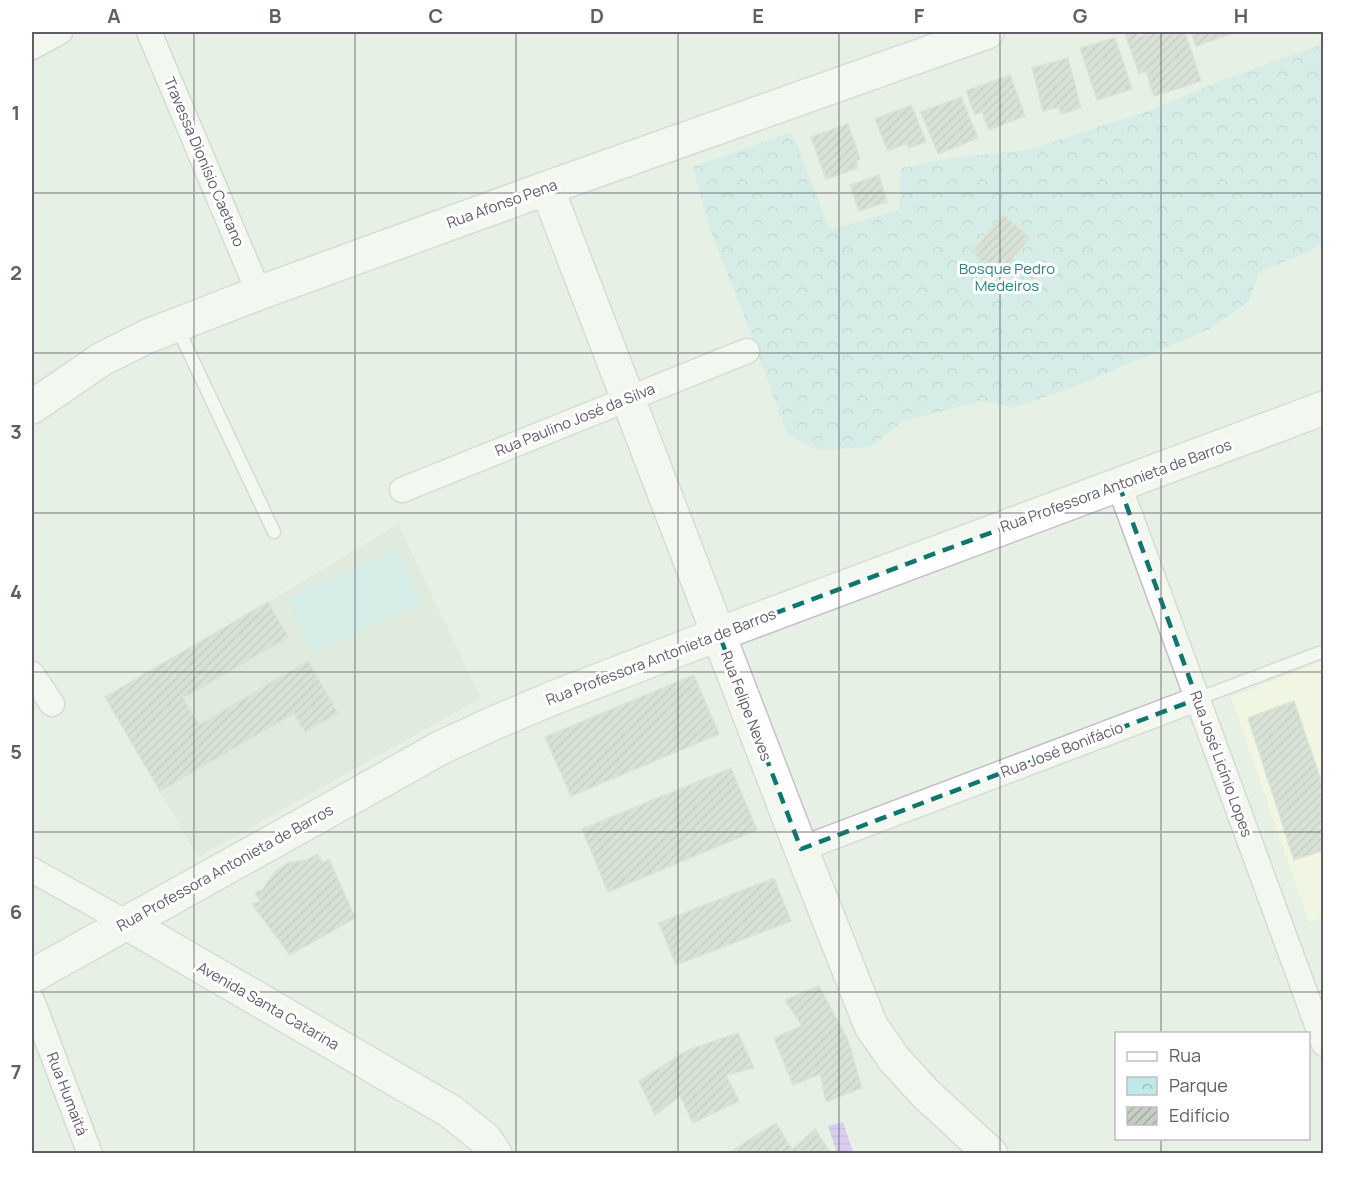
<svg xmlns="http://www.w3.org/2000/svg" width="1355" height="1185" viewBox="0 0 1355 1185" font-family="Manrope,sans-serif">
  <defs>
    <pattern id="park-crowns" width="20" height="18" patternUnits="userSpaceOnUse" patternTransform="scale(1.5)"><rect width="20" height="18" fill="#bfe9e8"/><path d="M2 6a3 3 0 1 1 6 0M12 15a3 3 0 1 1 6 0" fill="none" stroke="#9fc0c0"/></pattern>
    <pattern id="water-rules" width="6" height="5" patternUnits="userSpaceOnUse" patternTransform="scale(1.5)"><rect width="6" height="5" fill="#caa5ff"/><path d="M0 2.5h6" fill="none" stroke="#a78ad2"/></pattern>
    <pattern id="building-hatch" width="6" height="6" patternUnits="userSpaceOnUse" patternTransform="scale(1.5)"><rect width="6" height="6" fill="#c6cec3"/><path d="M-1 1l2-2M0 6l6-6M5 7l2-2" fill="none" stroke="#a4aaa2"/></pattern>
  </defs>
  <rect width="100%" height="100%" fill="#e7f0e4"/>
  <path fill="#d8e2d5" d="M 398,524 L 481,698 L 198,857 L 105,697 L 268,602 Z"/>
  <path fill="#fcfde0" d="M 1323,661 L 1323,917 L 1309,922 L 1231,697 Z"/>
  <path fill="url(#park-crowns)" d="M 1323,44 L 1323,243 L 1313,249 L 1259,273 L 1249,301 L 1212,328 L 1076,386 L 1014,408 L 982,401 L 904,421 L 871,447 L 817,450 L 787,434 L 742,310 L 710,230 L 693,167 L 792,132 L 830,230 L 899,210 L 901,168 L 959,157 L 1028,150 L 1151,110 L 1220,81 Z"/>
  <path fill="#bfe9e8" d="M 397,548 L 423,603 L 312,654 L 287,599 Z"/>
  <path fill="url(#water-rules)" d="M 843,1122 L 853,1152 L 846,1153 L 837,1153 L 828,1126 Z"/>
  <path fill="url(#building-hatch)" stroke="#c8d5c2" stroke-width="1.5" d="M 1131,32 L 1137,32 L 1138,37 L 1153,32 L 1185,32 L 1201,81 L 1154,96 L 1146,71 L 1139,74 L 1125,33 Z
    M 1191,32 L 1237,32 L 1196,46 Z
    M 1115,38 L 1132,89 L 1097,100 L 1080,48 Z
    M 1068,58 L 1081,108 L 1061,114 L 1059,107 L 1043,111 L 1032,68 Z
    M 1010,75 L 1025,116 L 989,130 L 982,112 L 975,114 L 966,91 Z
    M 961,97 L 978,138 L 938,154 L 921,112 Z
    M 911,105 L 926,142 L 909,148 L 907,143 L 888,151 L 875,119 Z
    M 848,124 L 860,159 L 856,161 L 858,168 L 826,179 L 811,137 Z
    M 879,175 L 887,202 L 859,211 L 850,185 Z
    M 1004,215 L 1030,238 L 998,275 L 972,252 Z
    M 268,602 L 288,637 L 183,698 L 199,725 L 308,661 L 338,713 L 305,732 L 294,713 L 160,791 L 105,697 Z
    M 694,675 L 719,734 L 571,796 L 545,737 Z
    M 1294,701 L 1324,789 L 1324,850 L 1294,860 L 1248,718 Z
    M 731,768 L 757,830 L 608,892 L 582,829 Z
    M 317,854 L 323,863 L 329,859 L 355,918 L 290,955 L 252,904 L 260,901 L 255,893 L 262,890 L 275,872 L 288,863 L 307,860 Z
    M 774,878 L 791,921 L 676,965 L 659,923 Z
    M 819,986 L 848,1040 L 862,1088 L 826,1102 L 820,1074 L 793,1085 L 774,1038 L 802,1026 L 785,1000 Z
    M 738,1033 L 754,1068 L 726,1075 L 739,1101 L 693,1123 L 680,1096 L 655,1115 L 639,1081 L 681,1054 L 691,1049 Z
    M 776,1123 L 792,1150 L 815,1129 L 831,1154 L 735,1154 L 733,1150 Z"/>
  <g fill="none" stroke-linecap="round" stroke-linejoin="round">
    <g stroke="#c3bec6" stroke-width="15">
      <path id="lane" d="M 177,327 L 274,532
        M 1197,699 L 1324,651"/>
    </g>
    <g stroke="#c3bec6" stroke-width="27">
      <path id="street" d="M 149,32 L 259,293
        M 32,47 L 60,32
        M 1119,485 L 1324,1044
        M 402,490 L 747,351
        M 32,674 L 52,704
        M 801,849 L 1197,699
        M 32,870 L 127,923
        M 32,1000 L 90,1154"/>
    </g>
    <g stroke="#c6c1ca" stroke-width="36">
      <path id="secondary" d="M 547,188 L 801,849 L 871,1026 L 894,1059 L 925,1093 L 991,1154
        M 32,407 L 102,359 L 148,336 L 259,293 L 547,188 L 987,32
        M 127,923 L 450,1111 L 485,1139 L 495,1154
        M 32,976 L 410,765 L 440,748 L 494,723 L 553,698 L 719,634 L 1324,408"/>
    </g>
    <use href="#lane" stroke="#fff" stroke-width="12"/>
    <use href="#street" stroke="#fff" stroke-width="24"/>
    <use href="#secondary" stroke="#fff" stroke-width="33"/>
  </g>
  <path d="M0 0H1355V1185H0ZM 1119,485 L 1197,699 L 801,849 L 719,634 Z" fill="#e7f0e4" fill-opacity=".55" fill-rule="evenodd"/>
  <path fill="none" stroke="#0f766e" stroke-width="4.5" stroke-dasharray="12 8" stroke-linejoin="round" d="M 1119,485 L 1197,699 L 801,849 L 719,634 Z"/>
  <path fill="none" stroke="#615c66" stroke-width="1.5" stroke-opacity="0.55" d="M 194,32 L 194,1154M 355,32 L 355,1154M 516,32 L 516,1154M 678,32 L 678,1154M 839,32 L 839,1154M 1000,32 L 1000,1154M 1161,32 L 1161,1034M 32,193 L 1324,193M 32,353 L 1324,353M 32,513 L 1324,513M 32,672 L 1324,672M 32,832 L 1324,832M 32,992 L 1324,992M 1161,1138 L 1161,1154"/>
  <g text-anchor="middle" stroke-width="6" stroke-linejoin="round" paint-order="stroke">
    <g font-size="15" fill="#615c66" stroke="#fff">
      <text transform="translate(204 162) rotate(67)" y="5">Travessa Dionísio Caetano</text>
      <text transform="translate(502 204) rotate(-20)" y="5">Rua Afonso Pena</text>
      <text transform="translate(575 420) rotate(-22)" y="5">Rua Paulino José da Silva</text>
      <text transform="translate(1116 486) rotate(-20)" y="5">Rua Professora Antonieta de Barros</text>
      <text transform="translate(661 657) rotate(-21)" y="5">Rua Professora Antonieta de Barros</text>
      <text transform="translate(746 706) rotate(69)" y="5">Rua Felipe Neves</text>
      <text transform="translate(1062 750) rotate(-21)" y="5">Rua José Bonifácio</text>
      <text transform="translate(1221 764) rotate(70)" y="5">Rua José Licínio Lopes</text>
      <text transform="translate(225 868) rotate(-29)" y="5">Rua Professora Antonieta de Barros</text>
      <text transform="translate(268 1006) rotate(30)" y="5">Avenida Santa Catarina</text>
      <text transform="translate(67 1094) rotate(69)" y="5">Rua Humaitá</text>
    </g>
    <g font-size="15" fill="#2e8284" stroke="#fff">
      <text x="1007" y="274">Bosque Pedro<tspan x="1007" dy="17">Medeiros</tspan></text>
    </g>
  </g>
  <rect width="1355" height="1185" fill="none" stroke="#ffffff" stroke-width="66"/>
  <rect x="1115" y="1032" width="195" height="108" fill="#ffffff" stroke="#c0bec2" stroke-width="1.5"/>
  <rect x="1127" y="1052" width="30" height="9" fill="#ffffff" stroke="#c0bec2" stroke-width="1.5"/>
  <text x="1169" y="1062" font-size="18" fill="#615c66">Rua</text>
  <rect x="1127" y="1077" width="30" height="18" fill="url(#park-crowns)" stroke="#c0bec2" stroke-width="1.5"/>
  <text x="1169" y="1092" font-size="18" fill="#615c66">Parque</text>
  <rect x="1127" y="1107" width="30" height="18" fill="url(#building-hatch)" stroke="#c0bec2" stroke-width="1.5"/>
  <text x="1169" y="1122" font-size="18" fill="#615c66">Edifício</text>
  <rect x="33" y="33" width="1289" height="1119" fill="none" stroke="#615c66" stroke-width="2"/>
  <g font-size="20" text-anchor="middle" font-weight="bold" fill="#615c66">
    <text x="114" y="23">A</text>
    <text x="275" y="23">B</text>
    <text x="436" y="23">C</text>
    <text x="597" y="23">D</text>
    <text x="758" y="23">E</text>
    <text x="919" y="23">F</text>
    <text x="1080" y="23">G</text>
    <text x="1241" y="23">H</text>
    <text x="16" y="120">1</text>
    <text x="16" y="280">2</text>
    <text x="16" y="439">3</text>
    <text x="16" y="599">4</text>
    <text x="16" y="759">5</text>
    <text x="16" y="919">6</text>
    <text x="16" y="1079">7</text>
  </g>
</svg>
